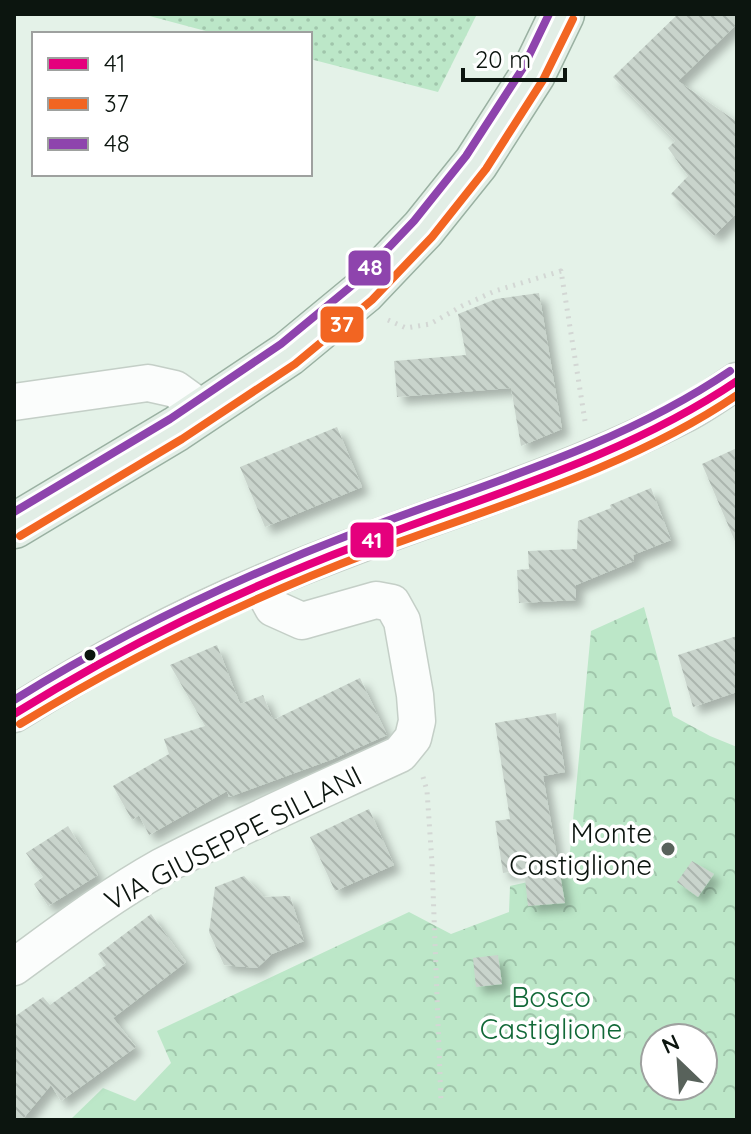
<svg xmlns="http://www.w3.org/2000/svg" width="751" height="1134" viewBox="0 0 751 1134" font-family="Quicksand,sans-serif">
  <defs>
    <pattern id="grass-dots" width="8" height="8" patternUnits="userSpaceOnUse" patternTransform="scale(2)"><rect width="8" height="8" fill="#bce7c8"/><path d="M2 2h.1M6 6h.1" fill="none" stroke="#a0c5ab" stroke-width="1.8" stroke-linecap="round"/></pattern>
    <pattern id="forest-crowns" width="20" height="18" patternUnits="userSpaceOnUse" patternTransform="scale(2)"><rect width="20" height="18" fill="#bce7c8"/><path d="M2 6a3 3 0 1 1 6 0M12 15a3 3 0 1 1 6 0" fill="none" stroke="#a0c5ab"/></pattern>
    <pattern id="building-back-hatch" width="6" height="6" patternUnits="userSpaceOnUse" patternTransform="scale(2)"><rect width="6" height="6" fill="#c9d4cc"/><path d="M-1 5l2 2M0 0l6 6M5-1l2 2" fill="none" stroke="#abb5ae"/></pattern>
    <filter id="shadow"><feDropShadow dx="7" dy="7" stdDeviation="4" flood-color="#0004"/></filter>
  </defs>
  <rect width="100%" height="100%" fill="#e4f2e8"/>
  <path fill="url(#grass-dots)" d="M 142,14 L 477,14 L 438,92 L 310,59 L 310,34 L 217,34 Z"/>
  <path fill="url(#forest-crowns)" fill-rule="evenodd" d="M 644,607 L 673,716 L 710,736 L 737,747 L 737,1120 L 70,1120 L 103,1088 L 135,1101 L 171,1063 L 157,1031 L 409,912 L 451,934 L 509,912 L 510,886 L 568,873 L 591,631 ZM 655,1038 L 703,1038 L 703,1086 L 655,1086 Z"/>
  <path fill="url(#building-back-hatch)" filter="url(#shadow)" d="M 678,14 L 737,14 L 737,24 L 678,81 L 737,122 L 737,213 L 714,236 L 671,194 L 688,176 L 668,148 L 675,141 L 613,77 Z
    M 539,293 L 562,429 L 521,446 L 511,388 L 397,397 L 394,361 L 466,355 L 458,314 L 496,299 Z
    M 337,427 L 362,487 L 265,527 L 240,467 Z
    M 737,448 L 737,546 L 702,464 Z
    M 651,488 L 671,540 L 633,555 L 634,561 L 576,585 L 576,600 L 519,603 L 517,570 L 529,569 L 528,551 L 577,549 L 578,521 L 611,508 L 610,505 Z
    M 737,636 L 737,692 L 693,707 L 678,655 Z
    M 217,645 L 240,704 L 263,695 L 273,720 L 360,678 L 387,735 L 333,759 L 229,797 L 227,791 L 149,835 L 139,815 L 132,820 L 113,786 L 169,754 L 164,739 L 205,726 L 170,665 Z
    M 556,713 L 565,772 L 543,776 L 565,903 L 528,906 L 524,870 L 503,873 L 495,821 L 510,819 L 495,723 Z
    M 369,809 L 394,865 L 335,891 L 310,837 Z
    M 68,826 L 98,875 L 48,906 L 34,884 L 43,877 L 26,853 Z
    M 692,861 L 714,874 L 698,897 L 677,882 Z
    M 244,876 L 264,897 L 290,896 L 304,941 L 272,954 L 257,968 L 224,965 L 209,932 L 215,887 Z
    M 151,914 L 186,962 L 113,1018 L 136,1047 L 61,1101 L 51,1085 L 22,1120 L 14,1120 L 14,1017 L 43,997 L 50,1005 L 106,965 L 98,954 Z
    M 498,955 L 502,984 L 476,987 L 473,958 Z"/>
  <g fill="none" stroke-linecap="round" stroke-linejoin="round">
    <g stroke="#c4cfc7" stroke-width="39">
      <path id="minor" d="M 14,402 L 148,383 L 175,389 L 204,410
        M 14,714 C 92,665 174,620 260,584 C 398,524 546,485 681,416 C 700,407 719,393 737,381
        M 14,967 C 62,932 109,896 161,867 C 239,826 320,791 400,754 L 413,738 L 417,721 L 415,695 L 402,621 L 392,603 L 376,600 L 302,621 L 273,608 L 260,584"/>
    </g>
    <g stroke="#9ab1a2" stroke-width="47">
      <path id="major" d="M 14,526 L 176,429 L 288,354 L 363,292 L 423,229 L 476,163 L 533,74 L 562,14"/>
    </g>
    <path stroke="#d3d7d4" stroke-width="5" stroke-dasharray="2 6" stroke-linecap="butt" d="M 388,320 L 406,328 L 430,324 L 462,306 L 495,291 L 561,271 L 585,421
      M 423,777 L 427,791 L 432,863 L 441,1102"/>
    <use href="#minor" stroke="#fbfdfc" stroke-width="36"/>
    <use href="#major" stroke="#e2eee6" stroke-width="44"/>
    <g stroke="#fff" stroke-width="14">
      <path id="bus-1" d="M 14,714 C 127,644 237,591 361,544 C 488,495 623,458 737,381"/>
    </g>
    <g stroke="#fff" stroke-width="14">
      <path id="bus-2" d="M 20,536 L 182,439 L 295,364 L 372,300 L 432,237 L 486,169 L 543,80 L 573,19
        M 20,724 C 131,656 247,599 369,553 C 490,508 630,468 737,395"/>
    </g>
    <g stroke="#fff" stroke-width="14">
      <path id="bus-3" d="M 14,512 L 170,419 L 281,344 L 355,283 L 414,221 L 466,156 L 523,68 L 549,14
        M 14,700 C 123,632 237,578 357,532 C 484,484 618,447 730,371"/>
    </g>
    <use href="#bus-1" stroke="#e5007d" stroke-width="8"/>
    <use href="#bus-2" stroke="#f26522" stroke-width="8"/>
    <use href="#bus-3" stroke="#8e44ad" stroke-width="8"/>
  </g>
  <circle fill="#0c150f" stroke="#fff" stroke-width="3" cx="90" cy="655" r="7"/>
  <circle fill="#58625b" stroke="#fff" stroke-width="3" cx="668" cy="849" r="8"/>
  <g text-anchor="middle" stroke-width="7" stroke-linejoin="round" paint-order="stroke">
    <g font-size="28" fill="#0c150f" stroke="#fff" text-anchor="end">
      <text x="652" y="843">Monte<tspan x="652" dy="32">Castiglione</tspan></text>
    </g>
    <g font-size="28" fill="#0c150f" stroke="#fff">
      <text transform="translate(233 838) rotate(-27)" y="10">VIA GIUSEPPE SILLANI</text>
    </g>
    <g font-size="28" fill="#126938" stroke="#fff">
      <text x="551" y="1007">Bosco<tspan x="551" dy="32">Castiglione</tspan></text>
    </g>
  </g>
  <g stroke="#fff" stroke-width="3">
    <rect x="347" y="249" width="45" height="38" rx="8" fill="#8e44ad"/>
    <rect x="319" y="305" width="46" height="39" rx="8" fill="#f26522"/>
    <rect x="349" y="521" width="46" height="38" rx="8" fill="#e5007d"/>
  </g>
  <g font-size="22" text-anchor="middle" font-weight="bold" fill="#fff">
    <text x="370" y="275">48</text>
    <text x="342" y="332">37</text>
    <text x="372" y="548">41</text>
  </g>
  <rect width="751" height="1134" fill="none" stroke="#0c150f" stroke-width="32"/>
  <rect x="32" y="32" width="280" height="144" fill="#ffffff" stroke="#9ea19f" stroke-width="2"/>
  <rect x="48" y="58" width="40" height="12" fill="#e5007d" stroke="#9ea19f" stroke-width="2"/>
  <text x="104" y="72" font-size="24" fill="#0c150f">41</text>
  <rect x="48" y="98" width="40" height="12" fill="#f26522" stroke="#9ea19f" stroke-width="2"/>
  <text x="104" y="112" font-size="24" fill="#0c150f">37</text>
  <rect x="48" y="138" width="40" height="12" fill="#8e44ad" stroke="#9ea19f" stroke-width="2"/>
  <text x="104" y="152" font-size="24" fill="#0c150f">48</text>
  <g transform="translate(679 1062) rotate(335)"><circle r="38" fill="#ffffff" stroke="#9ea19f" stroke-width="2"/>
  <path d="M0-6L14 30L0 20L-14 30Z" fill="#58625b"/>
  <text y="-12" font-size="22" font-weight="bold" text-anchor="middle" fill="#0c150f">N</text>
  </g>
  <path d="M463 68v12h102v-12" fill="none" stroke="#0c150f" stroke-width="4"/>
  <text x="475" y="68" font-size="24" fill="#0c150f" stroke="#ffffff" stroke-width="6" paint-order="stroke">20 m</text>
</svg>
